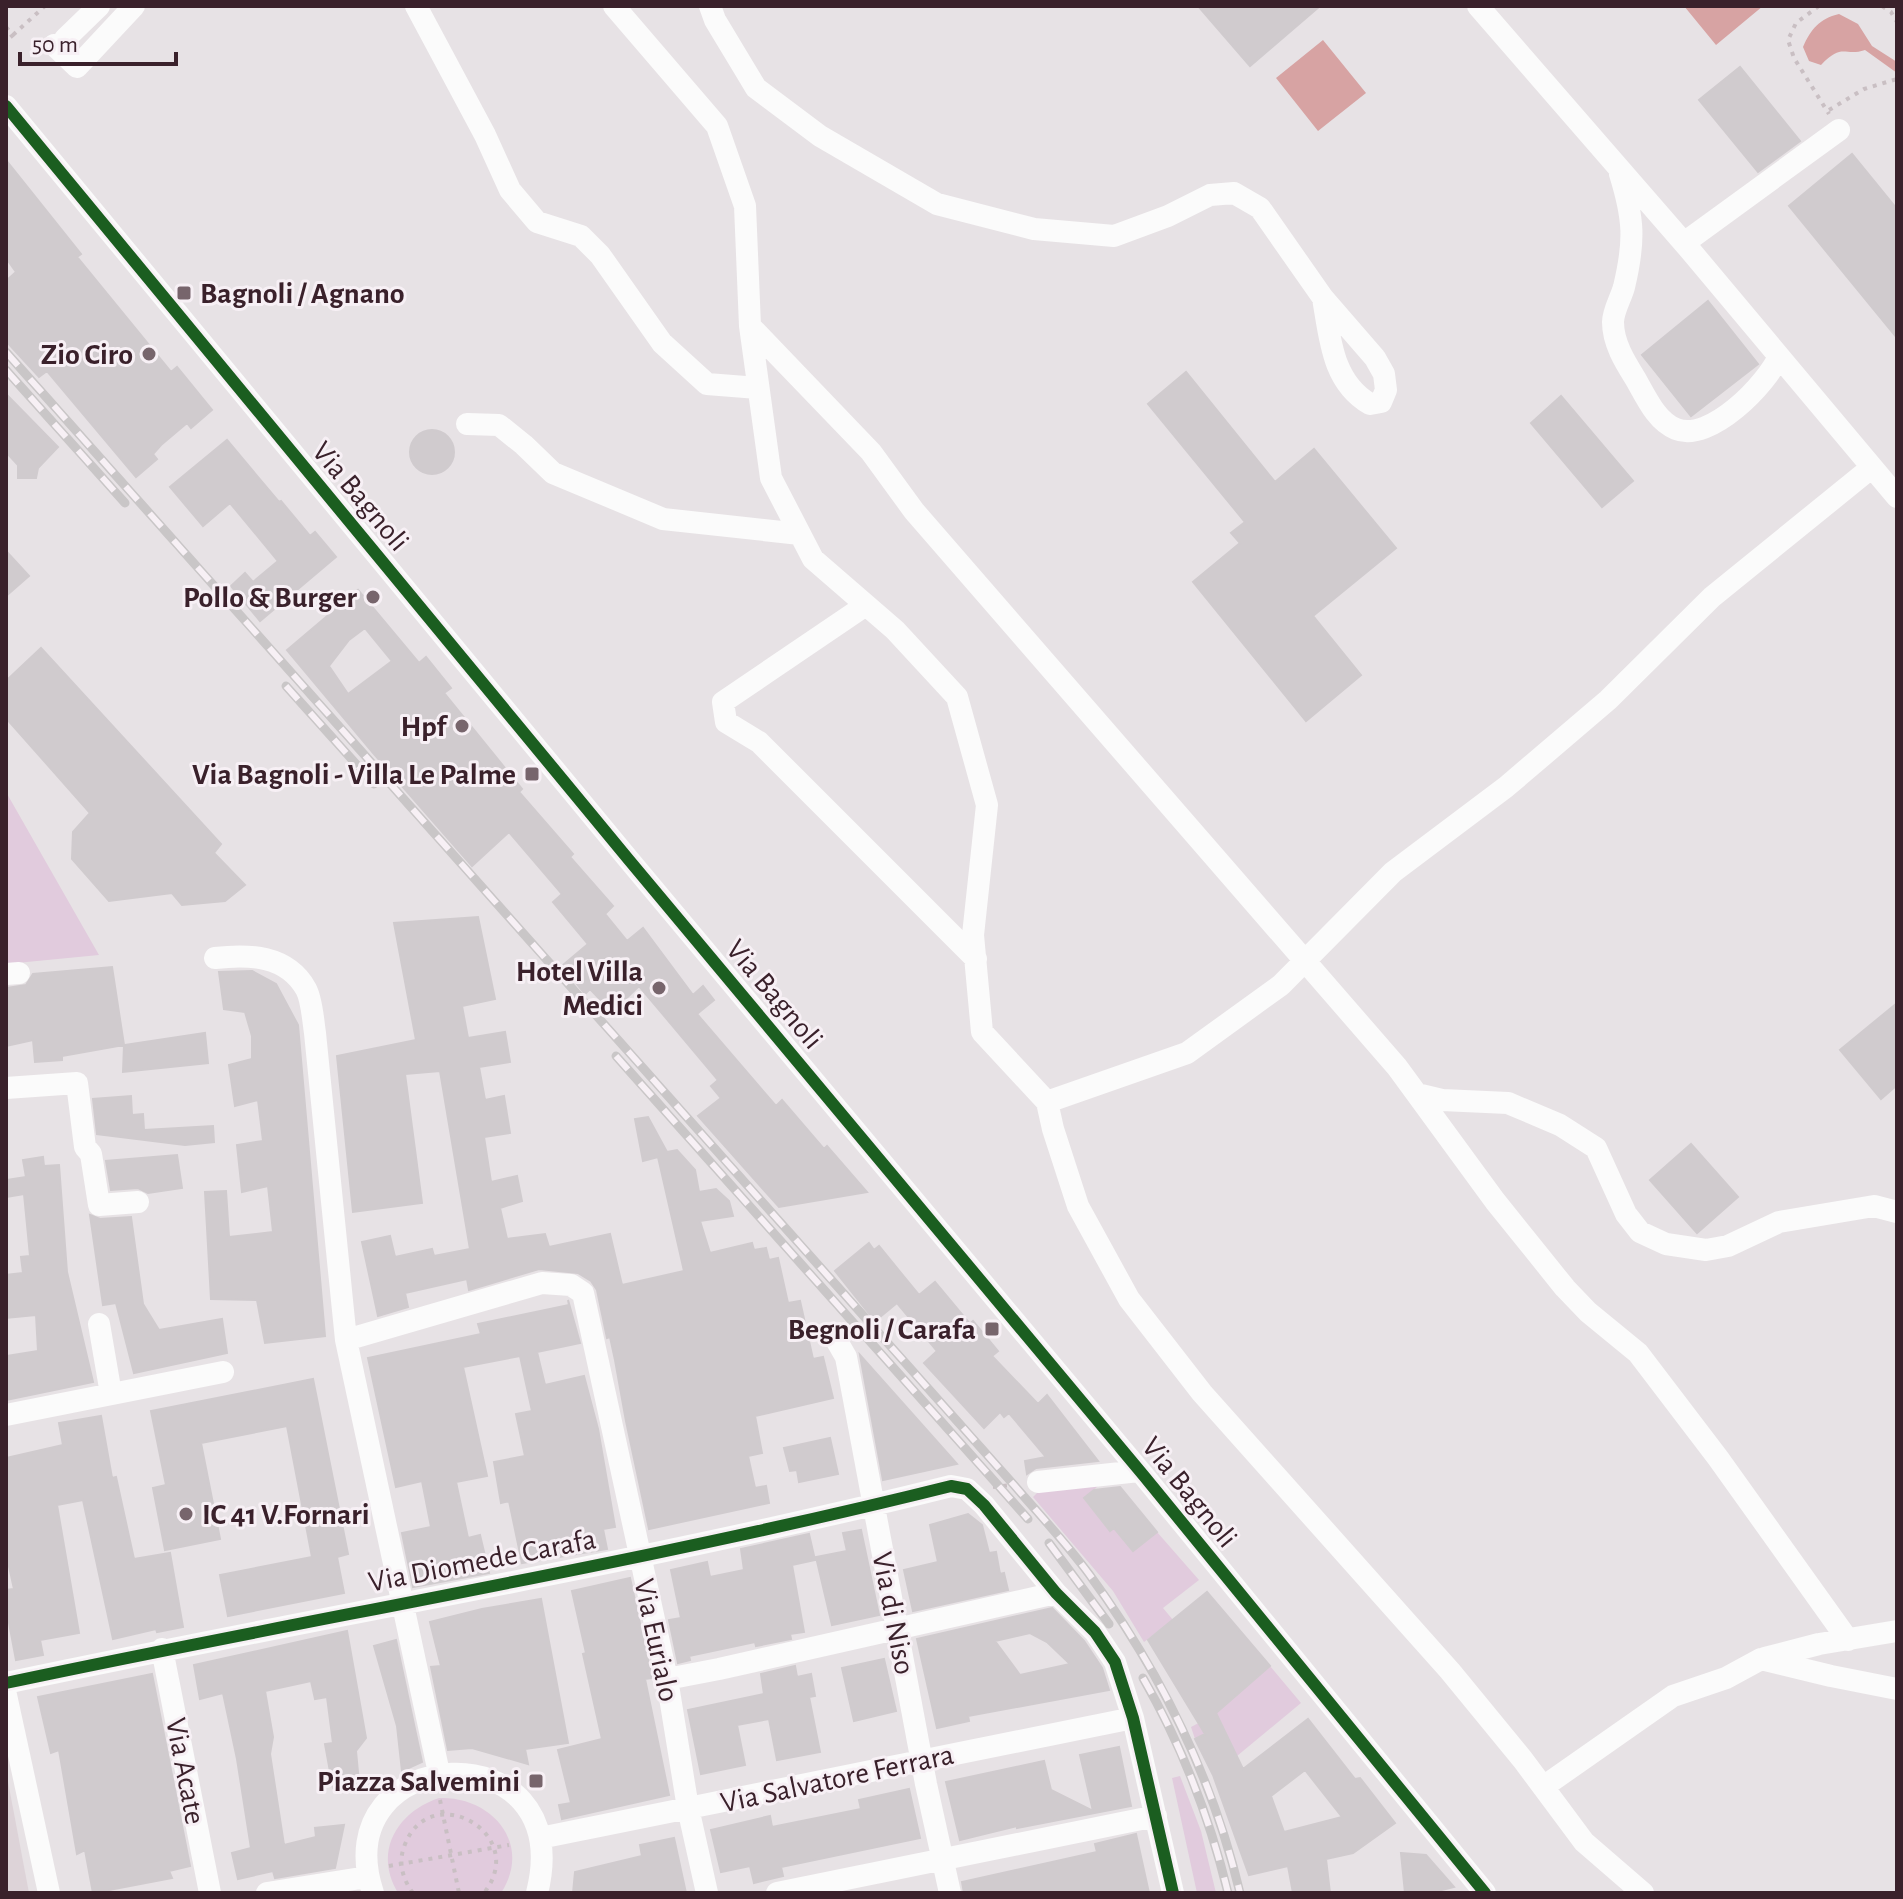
<svg xmlns="http://www.w3.org/2000/svg" width="1903" height="1899" viewBox="0 0 1903 1899" font-family="'Alegreya Sans',sans-serif">
  <rect width="100%" height="100%" fill="#e7e2e5"/>
  <path fill="#ddd3d8" d="M 6,1771 L 29,1893 L 6,1893 Z"/>
  <path fill="#e1cbdd" d="M 6,792 L 99,955 L 6,964 Z
    M 1098,1486 L 1084,1499 L 1110,1531 L 1114,1528 L 1133,1551 L 1157,1532 L 1199,1580 L 1163,1608 L 1173,1620 L 1144,1642 L 1113,1591 L 1033,1497 L 1038,1492 Z
    M 1270,1666 L 1301,1703 L 1237,1756 L 1222,1726 L 1195,1739 L 1191,1727 L 1212,1716 Z
    M 1180,1776 L 1201,1831 L 1216,1893 L 1197,1893 L 1172,1778 Z
    M 439,1798 C 492,1796 533,1844 501,1893 L 398,1893 C 373,1852 397,1812 439,1798 Z"/>
  <path fill="#d7a3a3" d="M 1684,6 L 1763,6 L 1716,45 Z
    M 1839,14 L 1858,24 L 1872,46 L 1897,62 L 1897,73 L 1865,50 C 1844,57 1843,42 1821,65 L 1809,61 L 1803,47 C 1811,29 1819,19 1839,14 Z
    M 1323,40 L 1366,93 L 1318,131 L 1276,78 Z"/>
  <path fill="#d0cbce" stroke="#d0cbce" stroke-width="2" fill-rule="evenodd" d="M 1198,6 L 1320,6 L 1250,66 Z
    M 1740,67 L 1800,141 L 1758,172 L 1699,100 Z
    M 1852,154 L 1897,209 L 1897,338 L 1789,206 Z
    M 6,160 L 81,254 L 77,257 L 171,372 L 177,367 L 212,410 L 191,428 L 187,423 L 161,445 L 153,454 L 157,459 L 136,477 L 47,371 L 39,377 L 6,341 L 6,281 L 16,272 L 6,258 Z
    M 1708,301 L 1758,364 L 1691,416 L 1642,355 Z
    M 1186,372 L 1275,482 L 1314,449 L 1396,548 L 1313,616 L 1361,675 L 1306,721 L 1193,582 L 1240,543 L 1231,533 L 1245,522 L 1148,404 Z
    M 6,394 L 58,447 L 38,468 L 36,478 L 18,478 L 18,465 L 6,452 Z
    M 1561,396 L 1633,481 L 1602,507 L 1531,423 Z
    M410 452a22 22 0 1 1 44 0a22 22 0 1 1-44 0Z
    M 227,440 L 279,502 L 281,501 L 310,536 L 315,532 L 336,557 L 260,621 L 231,586 L 245,573 L 253,582 L 278,561 L 230,503 L 203,526 L 170,487 Z
    M 6,551 L 29,576 L 6,596 Z
    M 358,590 L 419,663 L 426,657 L 451,688 L 444,693 L 522,789 L 519,792 L 573,854 L 570,857 L 613,906 L 605,914 L 627,941 L 643,928 L 693,995 L 703,986 L 714,1000 L 697,1014 L 776,1106 L 782,1100 L 824,1149 L 827,1146 L 867,1192 L 779,1207 L 698,1116 L 721,1098 L 711,1086 L 718,1080 L 639,986 L 612,1012 L 590,989 L 585,994 L 562,966 L 588,944 L 553,902 L 562,894 L 509,832 L 472,866 L 374,754 L 287,650 ZM 365,628 L 392,661 L 348,694 L 329,666 L 349,640 Z
    M 41,648 L 221,844 L 214,853 L 245,885 L 225,901 L 182,905 L 172,893 L 109,901 L 72,859 L 73,832 L 90,813 L 6,718 L 6,681 Z
    M 478,917 L 495,999 L 462,1006 L 468,1038 L 505,1032 L 510,1062 L 479,1067 L 485,1100 L 504,1096 L 510,1133 L 484,1137 L 491,1182 L 517,1176 L 522,1201 L 500,1208 L 507,1239 L 545,1234 L 549,1247 L 610,1234 L 622,1285 L 684,1271 L 658,1157 L 643,1161 L 635,1119 L 648,1117 L 667,1152 L 677,1150 L 695,1170 L 699,1192 L 716,1189 L 729,1201 L 733,1216 L 700,1221 L 710,1253 L 752,1243 L 754,1250 L 766,1248 L 769,1260 L 778,1258 L 788,1303 L 800,1301 L 813,1359 L 823,1357 L 833,1398 L 755,1416 L 762,1453 L 748,1456 L 755,1488 L 766,1486 L 769,1503 L 649,1529 L 626,1421 L 615,1360 L 610,1337 L 607,1338 L 597,1290 L 591,1281 L 578,1273 L 539,1269 L 469,1290 L 467,1279 L 405,1293 L 408,1307 L 378,1316 L 362,1242 L 390,1236 L 395,1257 L 432,1249 L 434,1256 L 470,1249 L 440,1071 L 405,1074 L 422,1203 L 353,1212 L 337,1056 L 416,1040 L 394,923 Z
    M 112,967 L 124,1045 L 62,1056 L 62,1060 L 35,1062 L 33,1040 L 6,1046 L 6,988 L 26,985 L 33,974 Z
    M 252,971 L 276,984 L 298,1025 L 325,1336 L 265,1343 L 257,1300 L 211,1299 L 205,1192 L 226,1191 L 229,1237 L 273,1232 L 268,1186 L 242,1192 L 237,1145 L 263,1141 L 258,1100 L 235,1106 L 229,1065 L 252,1059 L 252,1036 L 245,1012 L 224,1009 L 219,972 Z
    M 1897,1003 L 1897,1085 L 1881,1099 L 1840,1050 Z
    M 205,1033 L 208,1063 L 123,1072 L 124,1045 Z
    M 131,1096 L 132,1115 L 143,1114 L 144,1130 L 213,1126 L 214,1142 L 185,1145 L 97,1134 L 93,1099 Z
    M 1691,1144 L 1738,1197 L 1697,1233 L 1650,1180 Z
    M 177,1155 L 182,1188 L 148,1193 L 138,1188 L 111,1190 L 106,1161 Z
    M 43,1157 L 44,1166 L 59,1165 L 67,1272 L 93,1382 L 6,1400 L 6,1356 L 38,1351 L 36,1315 L 6,1318 L 6,1275 L 23,1273 L 21,1257 L 30,1256 L 24,1194 L 6,1197 L 6,1180 L 26,1177 L 23,1160 Z
    M 90,1215 L 100,1219 L 131,1217 L 143,1304 L 159,1330 L 222,1319 L 227,1353 L 134,1373 L 116,1303 L 103,1305 Z
    M 869,1243 L 874,1250 L 879,1246 L 919,1295 L 935,1282 L 970,1324 L 973,1321 L 998,1351 L 992,1356 L 1038,1404 L 1047,1395 L 1098,1461 L 1036,1468 L 1027,1474 L 1025,1461 L 1046,1457 L 1009,1413 L 1004,1417 L 1000,1412 L 984,1428 L 924,1363 L 937,1351 L 897,1303 L 875,1321 L 835,1271 Z
    M 568,1300 L 580,1343 L 537,1352 L 545,1385 L 584,1376 L 598,1429 L 615,1527 L 603,1529 L 607,1549 L 522,1563 L 509,1501 L 501,1503 L 494,1462 L 525,1456 L 516,1414 L 532,1411 L 520,1356 L 463,1367 L 487,1476 L 456,1482 L 468,1538 L 480,1535 L 489,1573 L 413,1587 L 402,1533 L 431,1527 L 422,1481 L 396,1487 L 368,1358 L 481,1334 L 478,1324 L 569,1305 Z
    M 860,1355 L 957,1464 L 883,1480 Z
    M 313,1379 L 348,1554 L 337,1557 L 344,1593 L 228,1616 L 220,1575 L 312,1557 L 287,1426 L 201,1443 L 220,1539 L 165,1550 L 153,1488 L 166,1485 L 151,1411 Z
    M 101,1416 L 112,1478 L 116,1477 L 134,1559 L 170,1553 L 183,1627 L 157,1632 L 156,1629 L 113,1639 L 83,1500 L 57,1505 L 79,1633 L 40,1640 L 43,1655 L 16,1660 L 6,1607 L 6,1590 L 14,1589 L 6,1553 L 6,1458 L 63,1445 L 59,1423 Z
    M 830,1438 L 838,1474 L 799,1482 L 797,1470 L 790,1471 L 784,1448 Z
    M 1120,1487 L 1157,1532 L 1133,1551 L 1114,1528 L 1110,1531 L 1084,1498 L 1094,1490 Z
    M 968,1514 L 982,1525 L 989,1553 L 996,1552 L 1000,1574 L 1004,1573 L 1008,1590 L 913,1611 L 904,1570 L 938,1562 L 930,1525 Z
    M 861,1530 L 879,1615 L 832,1625 L 816,1557 L 847,1551 L 843,1533 Z
    M 809,1534 L 815,1560 L 792,1565 L 804,1632 L 790,1634 L 791,1639 L 756,1646 L 755,1642 L 689,1656 L 690,1660 L 678,1663 L 669,1620 L 681,1618 L 671,1570 L 707,1562 L 710,1577 L 744,1570 L 741,1549 Z
    M 630,1578 L 652,1678 L 645,1679 L 669,1795 L 562,1819 L 559,1805 L 571,1803 L 558,1750 L 602,1739 L 583,1654 L 586,1653 L 572,1591 Z
    M 1207,1592 L 1270,1666 L 1216,1713 L 1243,1769 L 1308,1719 L 1355,1779 L 1360,1778 L 1395,1823 L 1353,1853 L 1326,1859 L 1330,1893 L 1293,1893 L 1288,1866 L 1249,1875 L 1213,1775 L 1195,1739 L 1205,1734 L 1148,1640 ZM 1305,1770 L 1342,1817 L 1284,1832 L 1271,1796 Z
    M 541,1599 L 568,1743 L 525,1749 L 528,1764 L 472,1748 L 448,1750 L 431,1667 L 441,1666 L 430,1622 L 482,1609 Z
    M 1052,1608 L 1084,1641 L 1102,1668 L 1109,1690 L 968,1716 L 969,1721 L 937,1728 L 917,1639 ZM 1030,1633 L 1047,1642 L 1070,1664 L 1020,1675 L 995,1641 Z
    M 347,1631 L 366,1738 L 356,1751 L 359,1783 L 333,1788 L 325,1744 L 333,1743 L 327,1697 L 315,1699 L 311,1681 L 265,1691 L 273,1737 L 270,1754 L 284,1845 L 316,1837 L 315,1828 L 344,1825 L 335,1868 L 275,1878 L 273,1871 L 238,1879 L 232,1853 L 251,1848 L 237,1759 L 223,1693 L 200,1699 L 194,1665 Z
    M 396,1640 L 422,1762 L 402,1771 L 397,1726 L 374,1646 Z
    M 884,1659 L 896,1711 L 854,1721 L 842,1668 Z
    M 795,1666 L 797,1677 L 811,1674 L 815,1696 L 809,1697 L 820,1752 L 777,1760 L 769,1719 L 737,1725 L 745,1765 L 701,1774 L 688,1710 L 764,1694 L 761,1674 Z
    M 152,1674 L 190,1866 L 169,1871 L 172,1878 L 93,1893 L 85,1850 L 77,1854 L 59,1750 L 51,1753 L 38,1697 Z
    M 1119,1747 L 1131,1806 L 1017,1828 L 1017,1826 L 960,1840 L 946,1782 L 1044,1761 L 1051,1790 L 1093,1811 L 1080,1755 Z
    M 909,1789 L 920,1838 L 781,1867 L 783,1876 L 754,1883 L 750,1866 L 721,1872 L 711,1830 L 770,1816 L 772,1827 L 861,1809 L 859,1800 Z
    M 1136,1834 L 1149,1893 L 964,1893 L 962,1882 L 1097,1852 L 1095,1844 Z
    M 674,1838 L 686,1893 L 573,1893 L 575,1872 L 642,1856 L 640,1845 Z
    M 1401,1853 L 1426,1855 L 1454,1887 L 1430,1893 L 1405,1893 Z"/>
  <g fill="none" stroke-linecap="round" stroke-linejoin="round">
    <path stroke="#c9bfc3" stroke-width="4" stroke-dasharray="4 6" stroke-linecap="butt" d="M 1819,6 L 1796,23 L 1788,40 L 1794,58 L 1829,114
      M 1882,6 L 1891,12 L 1897,22
      M 6,27 L 13,35 L 6,41
      M 13,35 L 45,6
      M 1829,110 L 1864,89 L 1897,79
      M 993,1487 L 1020,1484
      M 440,1800 L 459,1893
      M 389,1866 L 509,1845
      M 413,1893 C 403,1880 398,1863 404,1847 C 428,1777 531,1833 484,1893"/>
    <path stroke="#fbfbfb" stroke-width="22" d="M 416,6 L 485,135 L 510,190 L 537,222 L 581,236 L 600,255 L 662,343 L 707,384 L 758,388
      M 614,6 L 717,126 L 745,206 L 750,326 L 771,478 L 813,559 L 895,630 L 957,697 L 987,805 L 973,935 L 982,1032 L 1047,1102 L 1187,1053 L 1281,985 L 1393,872 L 1506,787 L 1608,700 L 1712,597 L 1871,468
      M 710,6 L 715,20 L 756,88 L 820,136 L 937,204 L 1034,229 L 1114,236 L 1168,216 L 1210,195 L 1234,193 L 1260,208 L 1323,298 L 1375,358 L 1384,374 L 1386,390 L 1381,402 L 1370,404 C 1332,382 1330,338 1323,298
      M 1478,6 L 1690,250 L 1897,497
      M 65,39 L 99,6
      M 54,45 L 77,67 L 134,6
      M 6,106 L 629,860 L 1144,1476 L 1485,1893
      M 1620,174 C 1634,219 1635,241 1624,287 C 1621,298 1613,311 1613,322 C 1613,343 1625,362 1635,378 C 1646,397 1656,421 1676,429 C 1710,443 1767,384 1779,356
      M 1684,243 L 1839,130
      M 750,326 L 871,452 L 914,511 L 1397,1067 L 1495,1201 L 1565,1288 L 1588,1312 L 1638,1353 L 1718,1458 L 1848,1640
      M 467,424 L 499,425 L 524,445 L 553,473 L 663,519 L 800,534
      M 866,605 L 723,702 L 726,722 L 759,742 L 976,959
      M 215,958 C 249,954 287,955 306,989 C 312,1000 313,1020 315,1033 L 346,1340 L 439,1773
      M 6,974 L 19,973
      M 6,1088 L 77,1083 L 85,1147 L 91,1154 L 99,1205 L 138,1202
      M 1417,1094 L 1442,1100 L 1508,1103 L 1560,1125 L 1596,1148 L 1626,1214 L 1640,1232 L 1666,1244 L 1706,1250 L 1728,1246 L 1779,1222 L 1874,1206 L 1897,1212
      M 1047,1102 L 1053,1129 L 1078,1206 L 1129,1299 L 1202,1393 L 1450,1671 L 1523,1760 L 1584,1842 L 1643,1893
      M 99,1324 L 111,1394
      M 834,1336 L 846,1357 L 926,1784 L 950,1893
      M 346,1340 L 542,1283 L 571,1285 L 583,1293 L 667,1679 L 688,1808 L 707,1893
      M 6,1415 L 223,1372
      M 1038,1482 L 1139,1471
      M 162,1649 L 210,1893
      M 1765,1658 L 1819,1644 L 1897,1631
      M 667,1679 L 719,1669 L 1056,1593
      M 6,1683 C 321,1616 639,1564 951,1486 L 967,1489 L 984,1505 L 1056,1593 L 1095,1632 L 1115,1662 L 1133,1718 L 1173,1893
      M 6,1695 L 49,1893
      M 1543,1787 L 1673,1696 L 1726,1678 L 1761,1659 L 1831,1676 L 1897,1689
      M 540,1838 L 1133,1718
      M 267,1893 L 367,1877
      M 373,1893 C 323,1742 579,1726 537,1893
      M 777,1893 L 1156,1816"/>
    <g stroke="#c9c6c7" stroke-width="9">
      <path id="rail" d="M 6,352 L 1014,1485 C 1039,1514 1066,1543 1089,1574 C 1160,1671 1212,1775 1240,1893
        M 6,370 L 125,503
        M 286,686 L 374,784
        M 616,1056 L 1028,1519
        M 1049,1543 L 1109,1624
        M 1143,1678 C 1181,1744 1210,1819 1228,1893"/>
    </g>
    <use href="#rail" stroke="#f7f0f5" stroke-width="6" stroke-dasharray="18" stroke-linecap="butt"/>
    <g stroke="#f7f0f5" stroke-width="17">
      <path id="cycleway" d="M 6,106 L 629,860 L 1144,1476 L 1485,1893
        M 6,1683 C 321,1616 639,1564 951,1486 L 967,1489 L 984,1505 L 1056,1593 L 1095,1632 L 1115,1662 L 1133,1718 L 1173,1893"/>
    </g>
    <use href="#cycleway" stroke="#1b5e20" stroke-width="12"/>
  </g>
  <g fill="#77656c" stroke="#f7f0f5" stroke-width="3">
    <rect x="176" y="285" width="16" height="16" rx="4"/>
    <circle cx="149" cy="354" r="8"/>
    <circle cx="373" cy="597" r="8"/>
    <circle cx="462" cy="726" r="8"/>
    <rect x="524" y="766" width="16" height="16" rx="4"/>
    <circle cx="659" cy="988" r="8"/>
    <rect x="984" y="1321" width="16" height="16" rx="4"/>
    <circle cx="186" cy="1514" r="8"/>
    <rect x="528" y="1773" width="16" height="16" rx="4"/>
  </g>
  <g text-anchor="middle" stroke-width="6" stroke-linejoin="round" paint-order="stroke">
    <g font-size="30" font-weight="bold" fill="#3a212b" stroke="#f7f0f5" text-anchor="end">
      <text x="200" y="303" text-anchor="start">Bagnoli / Agnano</text>
      <text x="133" y="364">Zio Ciro</text>
      <text x="357" y="607">Pollo &amp; Burger</text>
      <text x="446" y="736">Hpf</text>
      <text x="516" y="784">Via Bagnoli - Villa Le Palme</text>
      <text x="643" y="981">Hotel Villa<tspan x="643" dy="34">Medici</tspan></text>
      <text x="976" y="1339">Begnoli / Carafa</text>
      <text x="202" y="1524" text-anchor="start">IC 41 V.Fornari</text>
      <text x="520" y="1791">Piazza Salvemini</text>
    </g>
    <g font-size="30" fill="#3a212b" stroke="#f7f0f5">
      <text transform="translate(361 496) rotate(50)" y="10">Via Bagnoli</text>
      <text transform="translate(775 994) rotate(50)" y="10">Via Bagnoli</text>
      <text transform="translate(1190 1492) rotate(51)" y="10">Via Bagnoli</text>
      <text transform="translate(482 1560) rotate(-11)" y="10">Via Diomede Carafa</text>
      <text transform="translate(894 1613) rotate(79)" y="10">Via di Niso</text>
      <text transform="translate(657 1640) rotate(78)" y="10">Via Eurialo</text>
      <text transform="translate(186 1771) rotate(79)" y="10">Via Acate</text>
      <text transform="translate(837 1778) rotate(-12)" y="10">Via Salvatore Ferrara</text>
    </g>
  </g>
  <rect width="1903" height="1899" fill="none" stroke="#3a212b" stroke-width="16"/>
  <path d="M20 52v12h156v-12" fill="none" stroke="#3a212b" stroke-width="4"/>
  <text x="32" y="52" font-size="24" fill="#3a212b" stroke="#f7f0f5" stroke-width="6" paint-order="stroke">50 m</text>
</svg>
